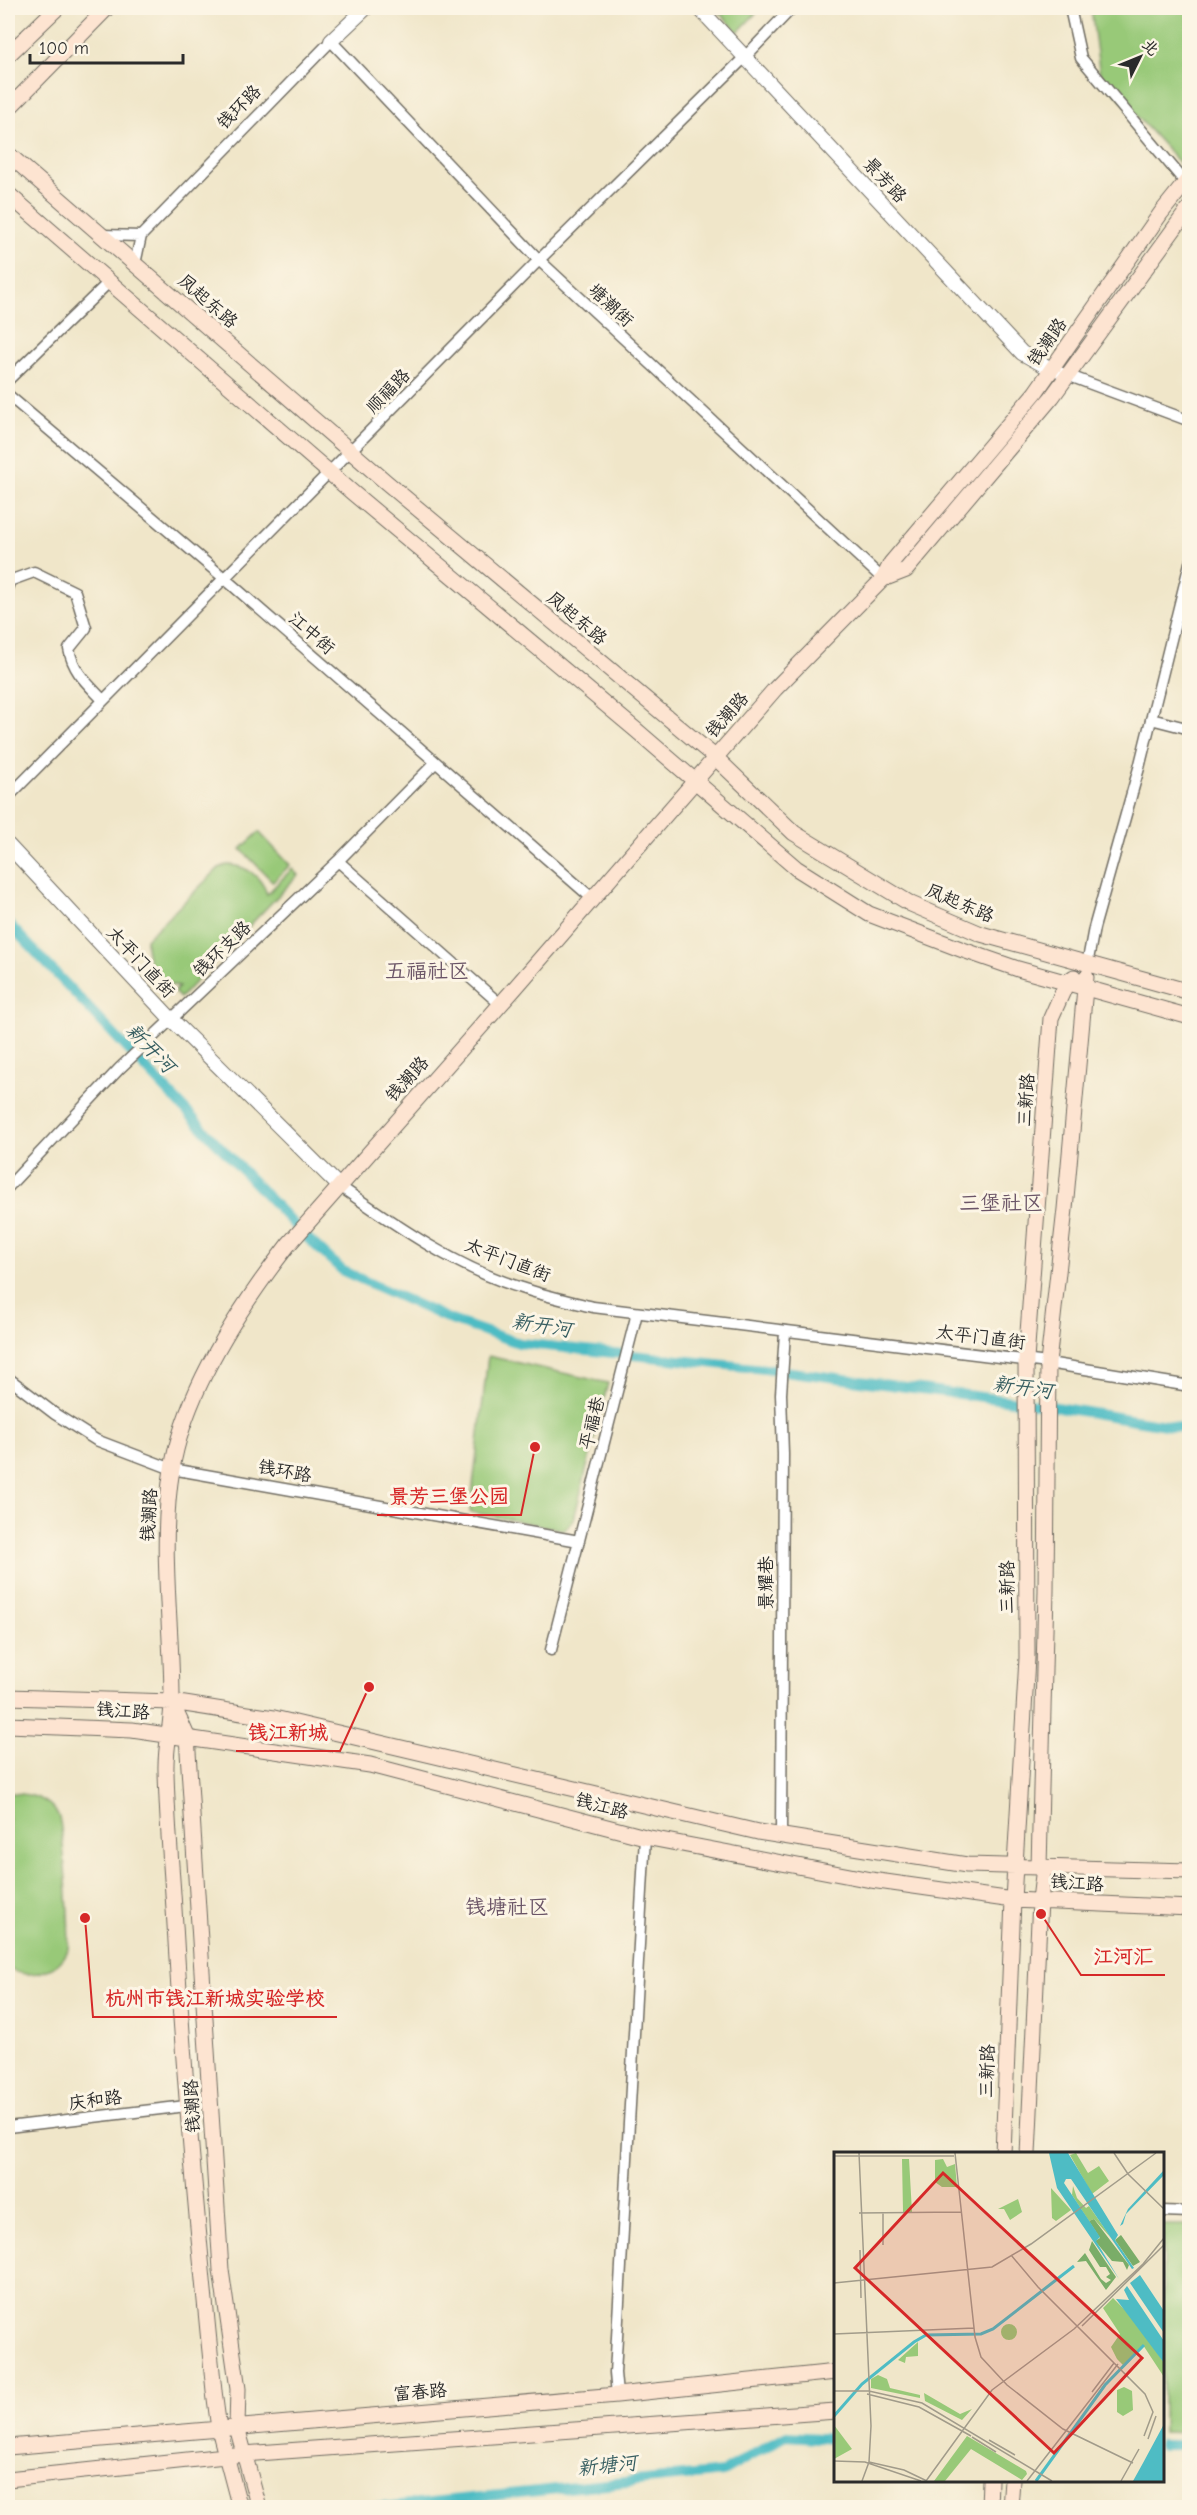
<svg xmlns="http://www.w3.org/2000/svg" width="1197" height="2515" viewBox="0 0 1197 2515" font-family="'Comic Neue','LXGW WenKai TC',sans-serif">
  <rect width="100%" height="100%" fill="#fcf5e5"/>
  <filter id="ink" filterUnits="userSpaceOnUse"><feTurbulence type="fractalNoise" baseFrequency=".0167" numOctaves="2"/><feDisplacementMap in="SourceGraphic" scale="12" xChannelSelector="R" yChannelSelector="G"/><feConvolveMatrix kernelMatrix="1 2 1 2 8 2 1 2 1" color-interpolation-filters="sRGB"/></filter>
  <filter id="wash" filterUnits="userSpaceOnUse"><feTurbulence type="fractalNoise" baseFrequency=".008" numOctaves="4" result="noise"/><feDisplacementMap in="SourceGraphic" scale="24" xChannelSelector="R" yChannelSelector="G"/><feGaussianBlur stdDeviation="1.35" result="paint"/><feColorMatrix in="noise" values="0 0 0 0 0 0 0 0 0 0 0 0 0 0 0 0 0 1.4 0 .05"/><feComposite in="paint" operator="in"/></filter>
  <g filter="url(#wash)">
    <rect width="100%" height="100%" fill="#f0e6c9"/>
    <path fill="#98c978" stroke="#627a52" stroke-width="1.5" d="M 715,8 L 714,8 L 761,8 L 738,32 Z
      M 1091,8 L 1189,8 L 1189,173 L 1100,76 Z
      M 259,832 L 290,865 L 273,882 L 241,849 Z
      M 227,865 C 246,865 261,876 267,894 L 292,869 L 298,875 L 180,998 L 174,992 L 179,987 C 155,983 145,961 146,939 L 219,868 Z
      M 488,1356 L 608,1383 L 574,1519 L 565,1530 L 470,1512 Z
      M 11,1793 C 29,1794 48,1797 58,1815 C 63,1824 72,1944 67,1952 C 57,1973 26,1980 8,1968 L 8,1794 Z
      M 1163,2225 L 1189,2225 L 1189,2433 L 1163,2432 Z"/>
    <g fill="none" stroke-linecap="round" stroke-linejoin="round">
      <path stroke="#4ebcc4" stroke-width="10" d="M 8,923 L 303,1234 L 343,1271 L 451,1320 L 519,1343 L 784,1371 L 1050,1406 L 1190,1429
        M 1162,2445 L 1190,2445
        M 373,2508 L 723,2472 L 785,2436 L 836,2439"/>
    </g>
  </g>
  <g filter="url(#ink)">
    <g fill="none" stroke-linecap="round" stroke-linejoin="round">
      <g stroke="#706c62" stroke-width="13">
        <path id="minor" d="M 1070,8 L 1081,58 L 1185,182
          M 102,235 L 141,236
          M 135,264 L 141,236 L 331,41 L 539,260 L 883,579
          M 1051,369 L 1190,421
          M 8,380 L 110,281
          M 8,395 L 224,578 L 593,899
          M 8,586 L 9,581 L 34,572 L 75,592 L 86,628 L 69,649 C 73,672 88,684 103,700
          M 1151,719 L 1190,729
          M 8,797 L 539,260 L 745,57 L 792,8
          M 338,861 L 500,1004
          M 1087,965 L 1094,928 L 1139,768 L 1190,563
          M 338,1185 C 394,1224 456,1268 522,1288 C 545,1296 569,1301 593,1307 L 1048,1363 L 1190,1386
          M 8,1187 L 119,1069 L 338,861 L 435,763
          M 8,1378 L 55,1414 L 96,1440 L 172,1469 L 579,1541
          M 551,1650 L 637,1313
          M 781,1836 L 783,1454 L 781,1394 L 785,1332
          M 8,2127 L 186,2106
          M 1162,2211 L 1190,2212
          M 617,2395 L 615,2373 L 645,1837"/>
      </g>
      <g stroke="#706c62" stroke-width="16">
        <path id="tertiary" d="M 699,8 L 1022,353 L 1051,369
          M 331,41 L 366,8
          M 8,845 L 172,1020 L 338,1185"/>
      </g>
      <g stroke="#706c62" stroke-width="17">
        <path id="secondary" d="M 8,55 L 57,8
          M 8,109 L 107,8
          M 8,154 L 386,482 L 716,758 L 794,833 L 911,904 L 981,934 L 1190,992
          M 8,194 L 353,493 L 636,730 L 796,868 L 869,914 L 963,950 L 1018,969 L 1190,1017
          M 883,579 L 906,570 L 1052,397 L 1190,207
          M 8,1697 L 172,1702 L 274,1718 L 758,1832 L 967,1865 L 1190,1871
          M 173,1705 L 187,1736 L 221,2270 L 238,2389 L 237,2427 L 259,2508
          M 8,1725 L 132,1730 L 370,1765 L 645,1837 L 871,1880 L 1013,1900 L 1190,1908
          M 1039,1867 L 1046,1591 L 1048,1363 L 1065,1209 L 1086,977
          M 1003,2154 L 1013,1900 L 1027,1658 L 1026,1360 L 1051,1018 L 1067,982 L 1074,977
          M 1028,2154 L 1040,1900 L 1044,1867
          M 8,2447 L 617,2395 L 836,2372
          M 8,2479 L 244,2454 L 836,2411
          M 240,2508 L 219,2429 L 214,2391 C 198,2236 184,2080 175,1925 C 172,1873 167,1822 166,1771 C 165,1747 172,1724 172,1700 C 172,1623 159,1546 172,1469 C 185,1391 240,1307 288,1245 L 515,988 L 775,689 L 883,579 L 891,563 L 1035,393 L 1161,213 L 1190,177
          M 989,2508 L 990,2480
          M 1010,2508 L 1012,2480"/>
      </g>
      <use href="#minor" stroke="#fff" stroke-width="10"/>
      <use href="#tertiary" stroke="#fff" stroke-width="14"/>
      <use href="#secondary" stroke="#fde4d1" stroke-width="15"/>
    </g>
  </g>
  <g text-anchor="middle" stroke-width="6" stroke-linejoin="round" paint-order="stroke">
    <g font-size="18" fill="#2b2b2b" stroke="#fcf5e5">
      <text transform="translate(239 107) rotate(-46)" y="6">钱环路</text>
      <text transform="translate(885 180) rotate(47)" y="6">景芳路</text>
      <text transform="translate(208 301) rotate(41)" y="6">凤起东路</text>
      <text transform="translate(611 305) rotate(43)" y="6">塘潮街</text>
      <text transform="translate(1047 342) rotate(-55)" y="6">钱潮路</text>
      <text transform="translate(388 391) rotate(-46)" y="6">顺福路</text>
      <text transform="translate(577 618) rotate(40)" y="6">凤起东路</text>
      <text transform="translate(312 633) rotate(41)" y="6">江中街</text>
      <text transform="translate(727 715) rotate(-49)" y="6">钱潮路</text>
      <text transform="translate(960 903) rotate(23)" y="6">凤起东路</text>
      <text transform="translate(222 949) rotate(-44)" y="6">钱环支路</text>
      <text transform="translate(141 962) rotate(47)" y="6">太平门直街</text>
      <text transform="translate(407 1079) rotate(-48)" y="6">钱潮路</text>
      <text transform="translate(1026 1100) rotate(-86)" y="6">三新路</text>
      <text transform="translate(508 1260) rotate(21)" y="6">太平门直街</text>
      <text transform="translate(981 1337) rotate(7)" y="6">太平门直街</text>
      <text transform="translate(592 1423) rotate(-76)" y="6">平福巷</text>
      <text transform="translate(285 1471) rotate(10)" y="6">钱环路</text>
      <text transform="translate(149 1515) rotate(-87)" y="6">钱潮路</text>
      <text transform="translate(766 1583) rotate(-90)" y="6">景耀巷</text>
      <text transform="translate(1007 1587) rotate(-90)" y="6">三新路</text>
      <text transform="translate(123 1711) rotate(4)" y="6">钱江路</text>
      <text transform="translate(602 1806) rotate(15)" y="6">钱江路</text>
      <text transform="translate(1077 1883) rotate(4)" y="6">钱江路</text>
      <text transform="translate(987 2071) rotate(-88)" y="6">三新路</text>
      <text transform="translate(95 2100) rotate(-7)" y="6">庆和路</text>
      <text transform="translate(192 2106) rotate(-93)" y="6">钱潮路</text>
      <text transform="translate(420 2392) rotate(-5)" y="6">富春路</text>
    </g>
    <g font-size="20" font-style="italic" fill="#375e61" stroke="#fcf5e5">
      <text transform="translate(151 1048) rotate(46)" y="7">新开河</text>
      <text transform="translate(542 1325) rotate(9)" y="7">新开河</text>
      <text transform="translate(1023 1387) rotate(8)" y="7">新开河</text>
      <text transform="translate(607 2465) rotate(-6)" y="7">新塘河</text>
    </g>
    <g font-size="21" fill="#6b5567" stroke="#fcf5e5">
      <text x="427" y="978">五福社区</text>
      <text x="1001" y="1210">三堡社区</text>
      <text x="507" y="1914">钱塘社区</text>
    </g>
  </g>
  <g transform="translate(834 2152)">
    <rect width="330" height="330" fill="#f0e6c9"/>
    <path d="M 242,1 L 254,21 L 265,14 L 275,29 L 258,42 L 236,3 ZM 68,7 L 75,7 L 78,60 L 69,60 ZM 109,7 L 113,15 L 121,12 L 123,35 L 108,35 L 101,30 L 101,8 ZM 239,34 L 243,46 L 252,56 L 255,54 L 278,87 L 260,67 L 255,69 L 238,43 ZM 217,36 L 237,58 L 222,69 L 218,66 ZM 184,47 L 188,60 L 176,68 L 170,57 L 164,57 ZM 279,146 L 303,170 L 330,211 L 330,225 L 309,193 L 289,213 L 283,207 L 277,195 L 286,182 L 269,156 ZM167 180a8 8 0 1 1 16 0a8 8 0 1 1-16 0ZM 84,190 L 84,204 L 72,205 L 71,211 L 64,208 ZM 44,223 L 53,227 L 56,236 L 86,243 L 86,246 L 37,236 L 37,227 ZM 290,235 L 298,239 L 299,258 L 289,264 L 283,260 L 283,238 ZM 90,241 L 126,262 L 138,257 L 128,268 L 91,249 ZM 0,273 L 18,297 L 0,307 ZM 133,284 L 192,319 L 193,322 L 188,328 L 137,297 L 111,329 L 100,329 Z" fill="#98c978"/>
    <path d="M 260,67 L 295,113 L 293,118 L 289,110 L 278,109 L 261,89 L 266,86 L 255,69 ZM 287,83 L 306,110 L 299,114 L 281,88 ZM 258,89 L 282,125 L 272,138 L 252,109 L 243,110 L 251,101 L 267,127 L 272,131 L 277,128 L 272,125 L 276,122 L 272,115 L 266,115 L 255,98 Z" fill="#7aad68"/>
    <path d="M 215,1 L 234,1 L 284,83 L 281,88 L 300,116 L 298,117 L 237,27 L 232,27 L 230,31 L 266,85 L 262,89 L 285,127 L 223,36 ZM 330,18 L 330,23 L 292,62 L 289,72 L 286,74 L 294,57 ZM 306,123 L 330,159 L 330,181 L 296,131 ZM 293,134 L 330,189 L 330,211 L 282,147 L 295,148 L 290,138 ZM 330,272 L 330,329 L 299,329 L 309,311 Z" fill="#4ebcc4"/>
    <path fill="none" stroke="#4ebcc4" stroke-width="3" d="M 0,264 L 28,232 L 80,190 L 92,183 L 147,182 L 159,177 L 240,114M 202,329 L 271,233 L 310,193"/>
    <path fill="none" stroke="#a19b8a" stroke-width="1.5" d="M 25,1 L 37,274 L 35,310 L 28,329M 121,1 L 141,185 L 147,205 L 173,233 L 229,277 L 299,311M 280,1 L 294,22 L 330,57M 0,4 L 120,4M 25,61 L 127,60M 49,61 L 49,93M 26,98 L 27,146M 177,103 L 204,135 L 311,242 L 319,260 L 310,284M 0,131 L 158,115 L 197,92 L 322,1M 248,174 L 330,93M 0,182 L 140,176M 0,239 L 35,239 L 88,251 L 218,329M 258,240 L 280,211M 33,242 L 85,255 L 137,284M 138,285 L 162,300M 314,287 L 322,264M 155,288 L 181,303M 0,309 L 31,310 L 87,329M 35,310 L 70,318 L 93,329M 92,329 L 158,238 L 240,177 L 309,112 L 330,86M 193,329 L 284,212M 287,329 L 305,297"/>
    <path fill="#d62828" fill-opacity="0.15" stroke="#d62828" stroke-width="3" d="M 109,21 L 308,206 L 220,301 L 21,116 Z"/>
    <rect width="330" height="330" fill="none" stroke="#2b2b2b" stroke-width="3"/>
  </g>
  <path fill="none" stroke="#d62828" stroke-width="2" d="M535 1447L521 1515H377M369 1687L340 1751H236M1041 1914L1081 1975H1165M85 1918L93 2017H337"/>
  <g fill="#d62828" stroke="#fcf5e5" stroke-width="2">
    <circle cx="535" cy="1447" r="6"/>
    <circle cx="369" cy="1687" r="6"/>
    <circle cx="1041" cy="1914" r="6"/>
    <circle cx="85" cy="1918" r="6"/>
  </g>
  <g font-size="20" text-anchor="middle" font-weight="bold" fill="#d62828" stroke="#fcf5e5" stroke-width="6" stroke-linejoin="round" paint-order="stroke">
    <text x="449" y="1503">景芳三堡公园</text>
    <text x="288" y="1739">钱江新城</text>
    <text x="1123" y="1963">江河汇</text>
    <text x="215" y="2005">杭州市钱江新城实验学校</text>
  </g>
  <rect width="1197" height="2515" fill="none" stroke="#fcf5e5" stroke-width="30"/>
  <g transform="translate(1140 57) rotate(47)" stroke="#fcf5e5" stroke-width="4.5" paint-order="stroke">
  <path d="M0-4.5L10 22L0 15L-10 22Z" fill="#2b2b2b"/>
  <text y="-9" font-size="16" font-weight="bold" text-anchor="middle" fill="#2b2b2b">北</text>
  </g>
  <path d="M30 54v9h153v-9" fill="none" stroke="#2b2b2b" stroke-width="3"/>
  <text x="39" y="54" font-size="18" fill="#2b2b2b" stroke="#fcf5e5" stroke-width="4.5" paint-order="stroke">100 m</text>
</svg>
